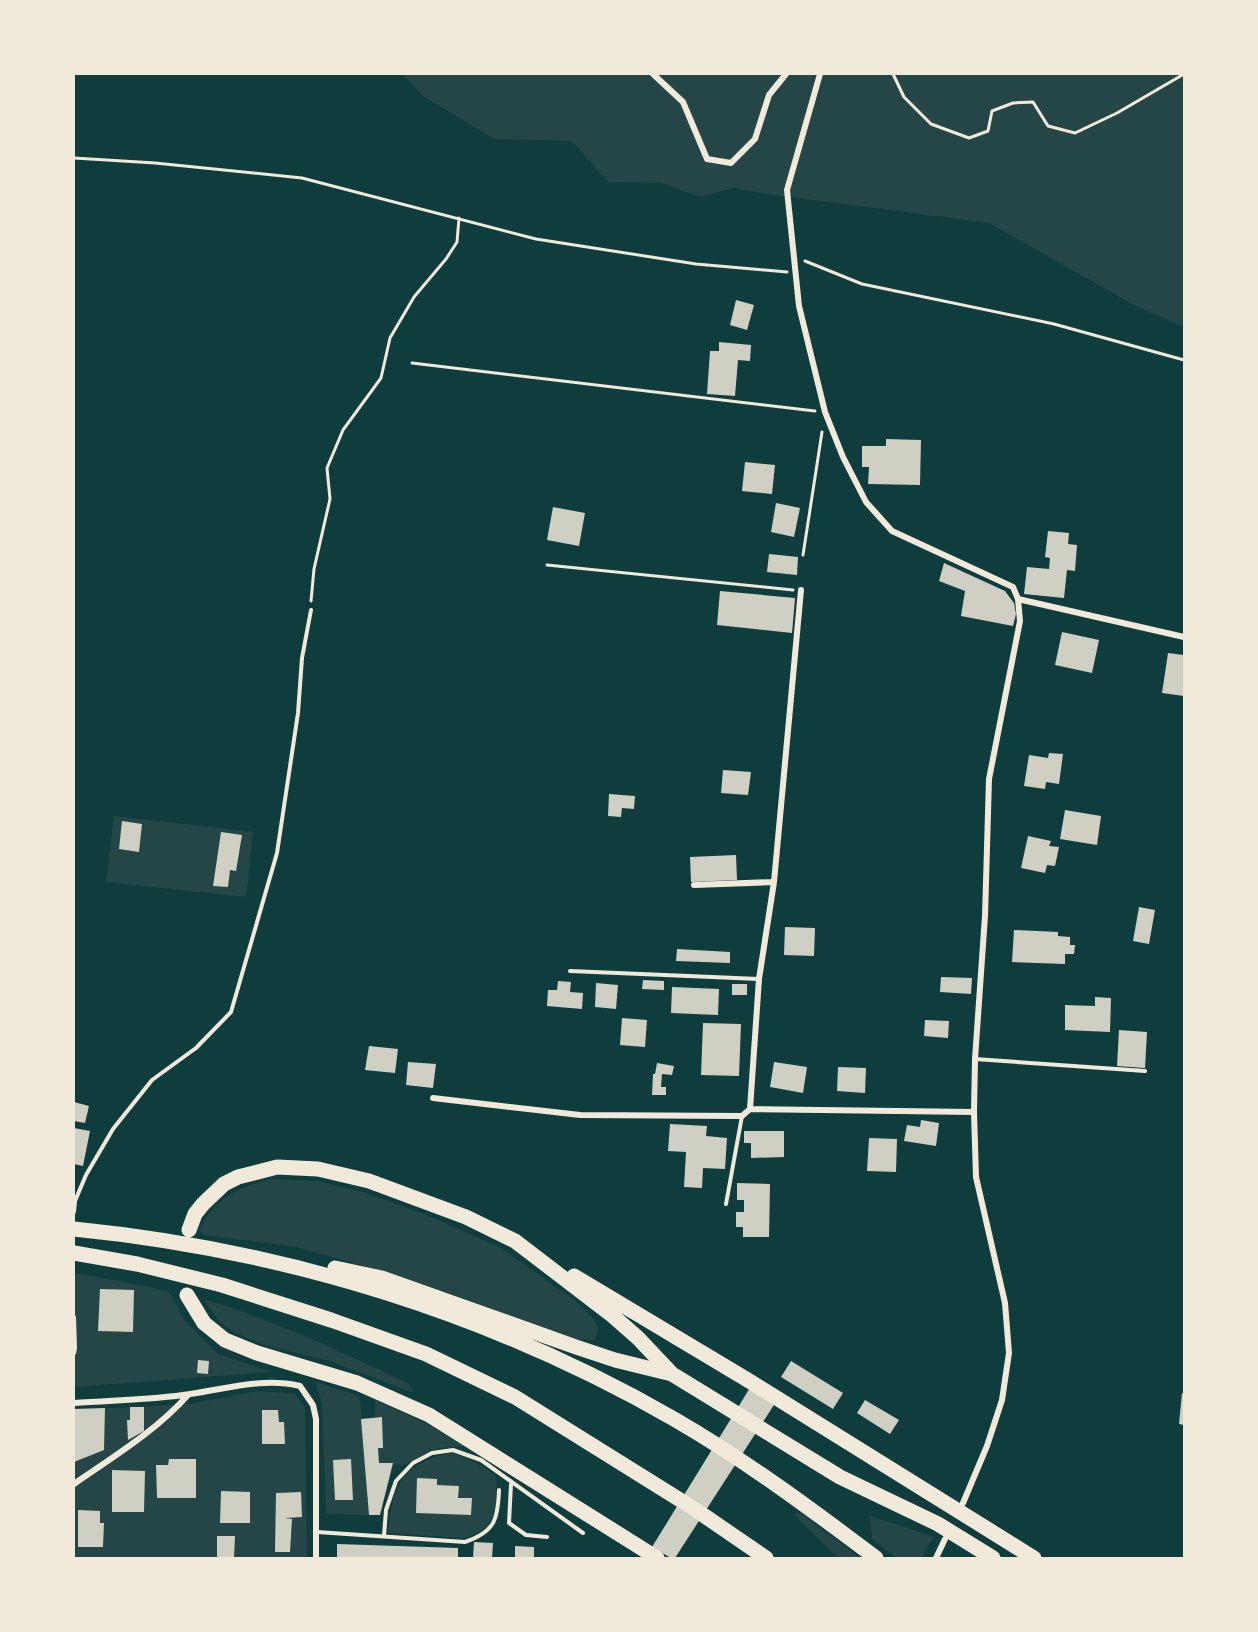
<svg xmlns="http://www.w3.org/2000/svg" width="1258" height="1632" viewBox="0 0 1258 1632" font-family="'Space Grotesk',sans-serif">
  <rect width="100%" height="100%" fill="#0f3d3e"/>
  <path fill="#244646" d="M 403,74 L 1184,74 L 1184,327 L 1134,305 L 989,223 L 767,194 L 733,188 L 700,197 L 662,183 L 608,182 L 572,141 L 494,139 L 423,96 Z
    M 114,816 L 253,832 L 246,897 L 106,882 Z
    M 272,1179 L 317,1181 L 363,1192 L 429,1216 L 501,1248 L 573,1299 L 594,1319 L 598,1330 L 595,1340 L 573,1339 L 455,1295 L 376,1269 L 295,1247 L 205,1235 L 199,1231 C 215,1197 237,1188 272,1179 Z
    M 74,1273 L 141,1285 L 169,1292 L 185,1321 L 218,1354 L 271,1372 L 74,1387 Z
    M 203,1299 C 274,1320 341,1351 407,1383 L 414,1391 L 411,1392 L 332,1362 L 262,1344 L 235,1333 L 220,1322 Z
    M 315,1382 L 360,1396 L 369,1515 L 326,1514 L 322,1403 Z
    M 259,1391 L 295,1394 L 305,1408 L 307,1558 L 74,1558 L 74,1410 L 189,1404 Z
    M 375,1400 L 429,1425 L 463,1446 L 440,1448 L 429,1451 L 405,1465 L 379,1463 L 378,1448 L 382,1417 L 375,1417 Z
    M 451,1453 C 469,1457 481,1465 496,1476 C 497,1507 499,1527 465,1538 L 388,1533 C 391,1488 403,1462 451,1453 Z
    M 796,1514 L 802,1514 L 860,1558 L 838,1558 L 795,1516 Z
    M 870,1516 L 934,1537 L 921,1558 L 897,1558 L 872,1539 Z"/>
  <path fill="#cfcfc3" d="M 736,300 L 754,305 L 747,330 L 730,325 Z
    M 719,342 L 751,345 L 750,361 L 738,360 L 735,396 L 707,394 L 710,351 L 719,351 Z
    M 886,439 L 921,440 L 920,485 L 868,484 L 869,467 L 862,467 L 862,446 L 886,446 Z
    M 745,462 L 775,465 L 772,494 L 742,491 Z
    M 776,503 L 800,508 L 794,537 L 771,532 Z
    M 553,507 L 585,513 L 579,546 L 547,540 Z
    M 1048,531 L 1069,533 L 1068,544 L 1077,545 L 1075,571 L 1067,570 L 1064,598 L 1024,594 L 1027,567 L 1049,569 L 1050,558 L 1045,557 Z
    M 769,554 L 798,557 L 797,575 L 767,572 Z
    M 944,563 L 1005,591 L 1014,603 L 1016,614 L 1013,626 L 961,616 L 965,591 L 939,581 Z
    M 720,591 L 795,598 L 792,633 L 717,625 Z
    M 1062,632 L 1099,640 L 1092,673 L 1055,665 Z
    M 1168,653 L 1184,655 L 1184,696 L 1162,693 Z
    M 1049,753 L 1063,754 L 1059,784 L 1046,782 L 1045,789 L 1024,786 L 1029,755 L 1048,758 Z
    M 723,770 L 751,772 L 748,795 L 721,793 Z
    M 609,794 L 635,796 L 634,809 L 622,808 L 621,817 L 608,816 Z
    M 1065,810 L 1101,816 L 1097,845 L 1060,839 Z
    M 122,821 L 142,824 L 139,852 L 119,849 Z
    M 221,832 L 242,835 L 236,871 L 230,870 L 228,887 L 213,886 Z
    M 1028,836 L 1051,841 L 1049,846 L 1059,847 L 1055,866 L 1047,865 L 1045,873 L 1021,868 Z
    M 736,855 L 737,880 L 691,882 L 690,857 Z
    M 1139,907 L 1155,910 L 1149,944 L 1133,941 Z
    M 785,927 L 815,928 L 814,956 L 784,955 Z
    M 1014,930 L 1058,932 L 1058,936 L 1070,937 L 1070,945 L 1075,945 L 1074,954 L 1065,954 L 1065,964 L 1012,962 Z
    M 677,949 L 730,952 L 730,963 L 676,961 Z
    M 941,977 L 972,978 L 971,994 L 940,992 Z
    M 643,980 L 664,981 L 664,990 L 642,989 Z
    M 558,981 L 571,982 L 570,992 L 583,993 L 582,1009 L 547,1006 L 548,990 L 557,990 Z
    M 596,983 L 618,985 L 616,1009 L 595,1007 Z
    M 732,984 L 747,984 L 747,995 L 732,995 Z
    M 672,987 L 719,989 L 718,1015 L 671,1013 Z
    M 1095,997 L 1111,998 L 1110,1032 L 1065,1030 L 1065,1005 L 1095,1006 Z
    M 622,1018 L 647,1020 L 645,1047 L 620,1045 Z
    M 925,1020 L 949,1021 L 948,1038 L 924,1036 Z
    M 703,1023 L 741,1024 L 739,1076 L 701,1075 Z
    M 1119,1030 L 1147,1032 L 1145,1068 L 1117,1066 Z
    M 369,1046 L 398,1049 L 395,1073 L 365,1070 Z
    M 408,1062 L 436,1064 L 433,1088 L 406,1085 Z
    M 774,1062 L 807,1067 L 803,1093 L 770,1087 Z
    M 657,1063 L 674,1066 L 672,1075 L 662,1074 L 661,1087 L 666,1087 L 666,1095 L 652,1095 L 653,1074 L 655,1074 Z
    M 838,1067 L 866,1068 L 865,1093 L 837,1091 Z
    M 74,1102 L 89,1106 L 85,1123 L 74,1121 Z
    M 921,1120 L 939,1123 L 936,1146 L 904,1141 L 907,1125 L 920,1127 Z
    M 670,1124 L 707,1126 L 706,1136 L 727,1138 L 725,1169 L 703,1168 L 702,1188 L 684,1187 L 686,1152 L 668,1151 Z
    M 74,1128 L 90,1131 L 83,1166 L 74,1164 Z
    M 744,1131 L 784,1131 L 784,1157 L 751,1158 L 751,1143 L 744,1143 Z
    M 869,1138 L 897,1139 L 896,1172 L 867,1171 Z
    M 737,1183 L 770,1184 L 769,1237 L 743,1237 L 743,1227 L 736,1227 L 736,1212 L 744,1212 L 744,1200 L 737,1200 Z
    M 100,1289 L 134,1290 L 133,1332 L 98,1331 Z
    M 198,1360 L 209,1361 L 208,1374 L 197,1373 Z
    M 791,1361 L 843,1393 L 833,1409 L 781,1377 Z
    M 756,1378 L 781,1394 L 675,1558 L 671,1558 L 652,1547 Z
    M 1182,1393 L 1184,1394 L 1184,1425 L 1179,1424 Z
    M 865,1400 L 899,1420 L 890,1434 L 857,1413 Z
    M 130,1407 L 144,1407 L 144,1431 L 128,1440 L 127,1420 L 130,1420 Z
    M 105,1408 L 104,1450 L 74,1462 L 74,1409 Z
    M 262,1410 L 278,1410 L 279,1422 L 284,1422 L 285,1444 L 262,1444 Z
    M 382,1417 L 383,1448 L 378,1448 L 379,1463 L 393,1463 L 380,1515 L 369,1515 L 361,1419 Z
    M 169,1459 L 196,1459 L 196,1498 L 157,1498 L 156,1465 L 168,1465 Z
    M 351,1459 L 353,1500 L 335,1500 L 333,1460 Z
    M 112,1470 L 145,1471 L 144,1512 L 112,1512 Z
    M 417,1478 L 437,1479 L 437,1485 L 459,1486 L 458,1498 L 472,1498 L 471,1515 L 416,1513 Z
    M 221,1491 L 250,1492 L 250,1523 L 220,1523 Z
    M 301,1492 L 302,1517 L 285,1518 L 292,1519 L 290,1552 L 275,1552 L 276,1493 Z
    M 78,1510 L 100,1511 L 100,1523 L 104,1523 L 103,1547 L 78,1547 Z
    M 217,1536 L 235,1536 L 234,1558 L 217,1558 Z
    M 474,1542 L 493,1543 L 492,1558 L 473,1558 Z
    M 337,1544 L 458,1548 L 458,1558 L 337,1558 Z
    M 515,1546 L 534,1547 L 534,1558 L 515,1558 Z"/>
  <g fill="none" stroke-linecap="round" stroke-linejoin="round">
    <path stroke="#f1e9da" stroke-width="3" d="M 893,74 L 904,97 L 931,124 L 969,138 L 988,131 L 992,111 L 1013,103 L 1033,102 L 1048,126 L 1075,133 L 1117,113 L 1184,74
      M 74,158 L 155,163 L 302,178 L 536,239 L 696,264 L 787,272
      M 805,261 L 862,284 L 1054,324 L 1184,360
      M 412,363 L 815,411
      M 803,555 L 822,432
      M 547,565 L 793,590
      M 311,601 L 314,569 L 330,499 L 327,468 L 343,430 L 381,378 L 390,338 L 414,297 L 446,259 L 457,242 L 459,218"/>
    <path stroke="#f1e9da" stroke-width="4" d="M 570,971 L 759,979
      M 975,1059 L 1145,1071
      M 726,1204 L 742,1116
      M 74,1212 L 75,1201 L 86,1175 L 113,1129 L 152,1080 L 196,1048 L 231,1012 L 277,853 L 298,713 L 302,658 L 311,610
      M 74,1317 L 75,1348 L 74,1353
      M 511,1484 L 509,1523 L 526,1535 L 547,1537
      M 317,1532 L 465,1542 C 495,1532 498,1519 499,1490
      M 384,1536 L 386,1510 L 396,1481 L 413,1463 L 432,1453 L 453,1450 L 481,1460 L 583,1533"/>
    <path stroke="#f1e9da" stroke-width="6" d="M 653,74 L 683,102 L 707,159 L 731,163 L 755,139 L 769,95 L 786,74
      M 820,74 L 787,190 L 799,306 L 825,412 L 843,457 L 866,502 L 892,531 L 1013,587 L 1018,599 L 1020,621 L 989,779 L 985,916 L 975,1059 L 974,1112 L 976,1177 L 1005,1303 L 1009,1353 L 1002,1400 L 987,1446 L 963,1503
      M 1018,599 L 1184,637
      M 694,885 L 774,882
      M 433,1098 L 580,1115 L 742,1116 L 750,1109 L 974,1112
      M 750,1109 L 759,979 L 774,882 L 801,590
      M 74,1403 C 112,1400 152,1400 190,1394 C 227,1389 263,1377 300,1386 L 313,1405 L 316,1419 L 316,1558
      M 74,1484 C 113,1457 156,1431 188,1395
      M 936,1558 L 945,1539"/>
    <path stroke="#f1e9da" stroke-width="15" d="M 74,1229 C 285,1250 490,1313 674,1419 C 745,1460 811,1509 876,1558
      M 189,1230 L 195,1214 L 203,1204 L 224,1184 L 238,1177 L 277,1167 L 318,1169 L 369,1181 L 466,1217 L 515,1241 L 613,1316 L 638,1338 L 672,1374 L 840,1477 L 938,1524 L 993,1558
      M 74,1253 L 137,1264 L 222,1285 L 331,1320 L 426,1354 L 515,1397 L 693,1508 L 766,1558
      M 335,1268 L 382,1278 L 576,1347 L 615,1360 L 672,1374
      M 574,1276 L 746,1379 L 1034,1558
      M 187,1295 L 204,1323 L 225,1340 L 257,1353 L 357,1383 L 429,1415 L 657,1558"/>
  </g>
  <rect width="1258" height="1632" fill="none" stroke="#f1e9da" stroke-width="150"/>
</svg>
